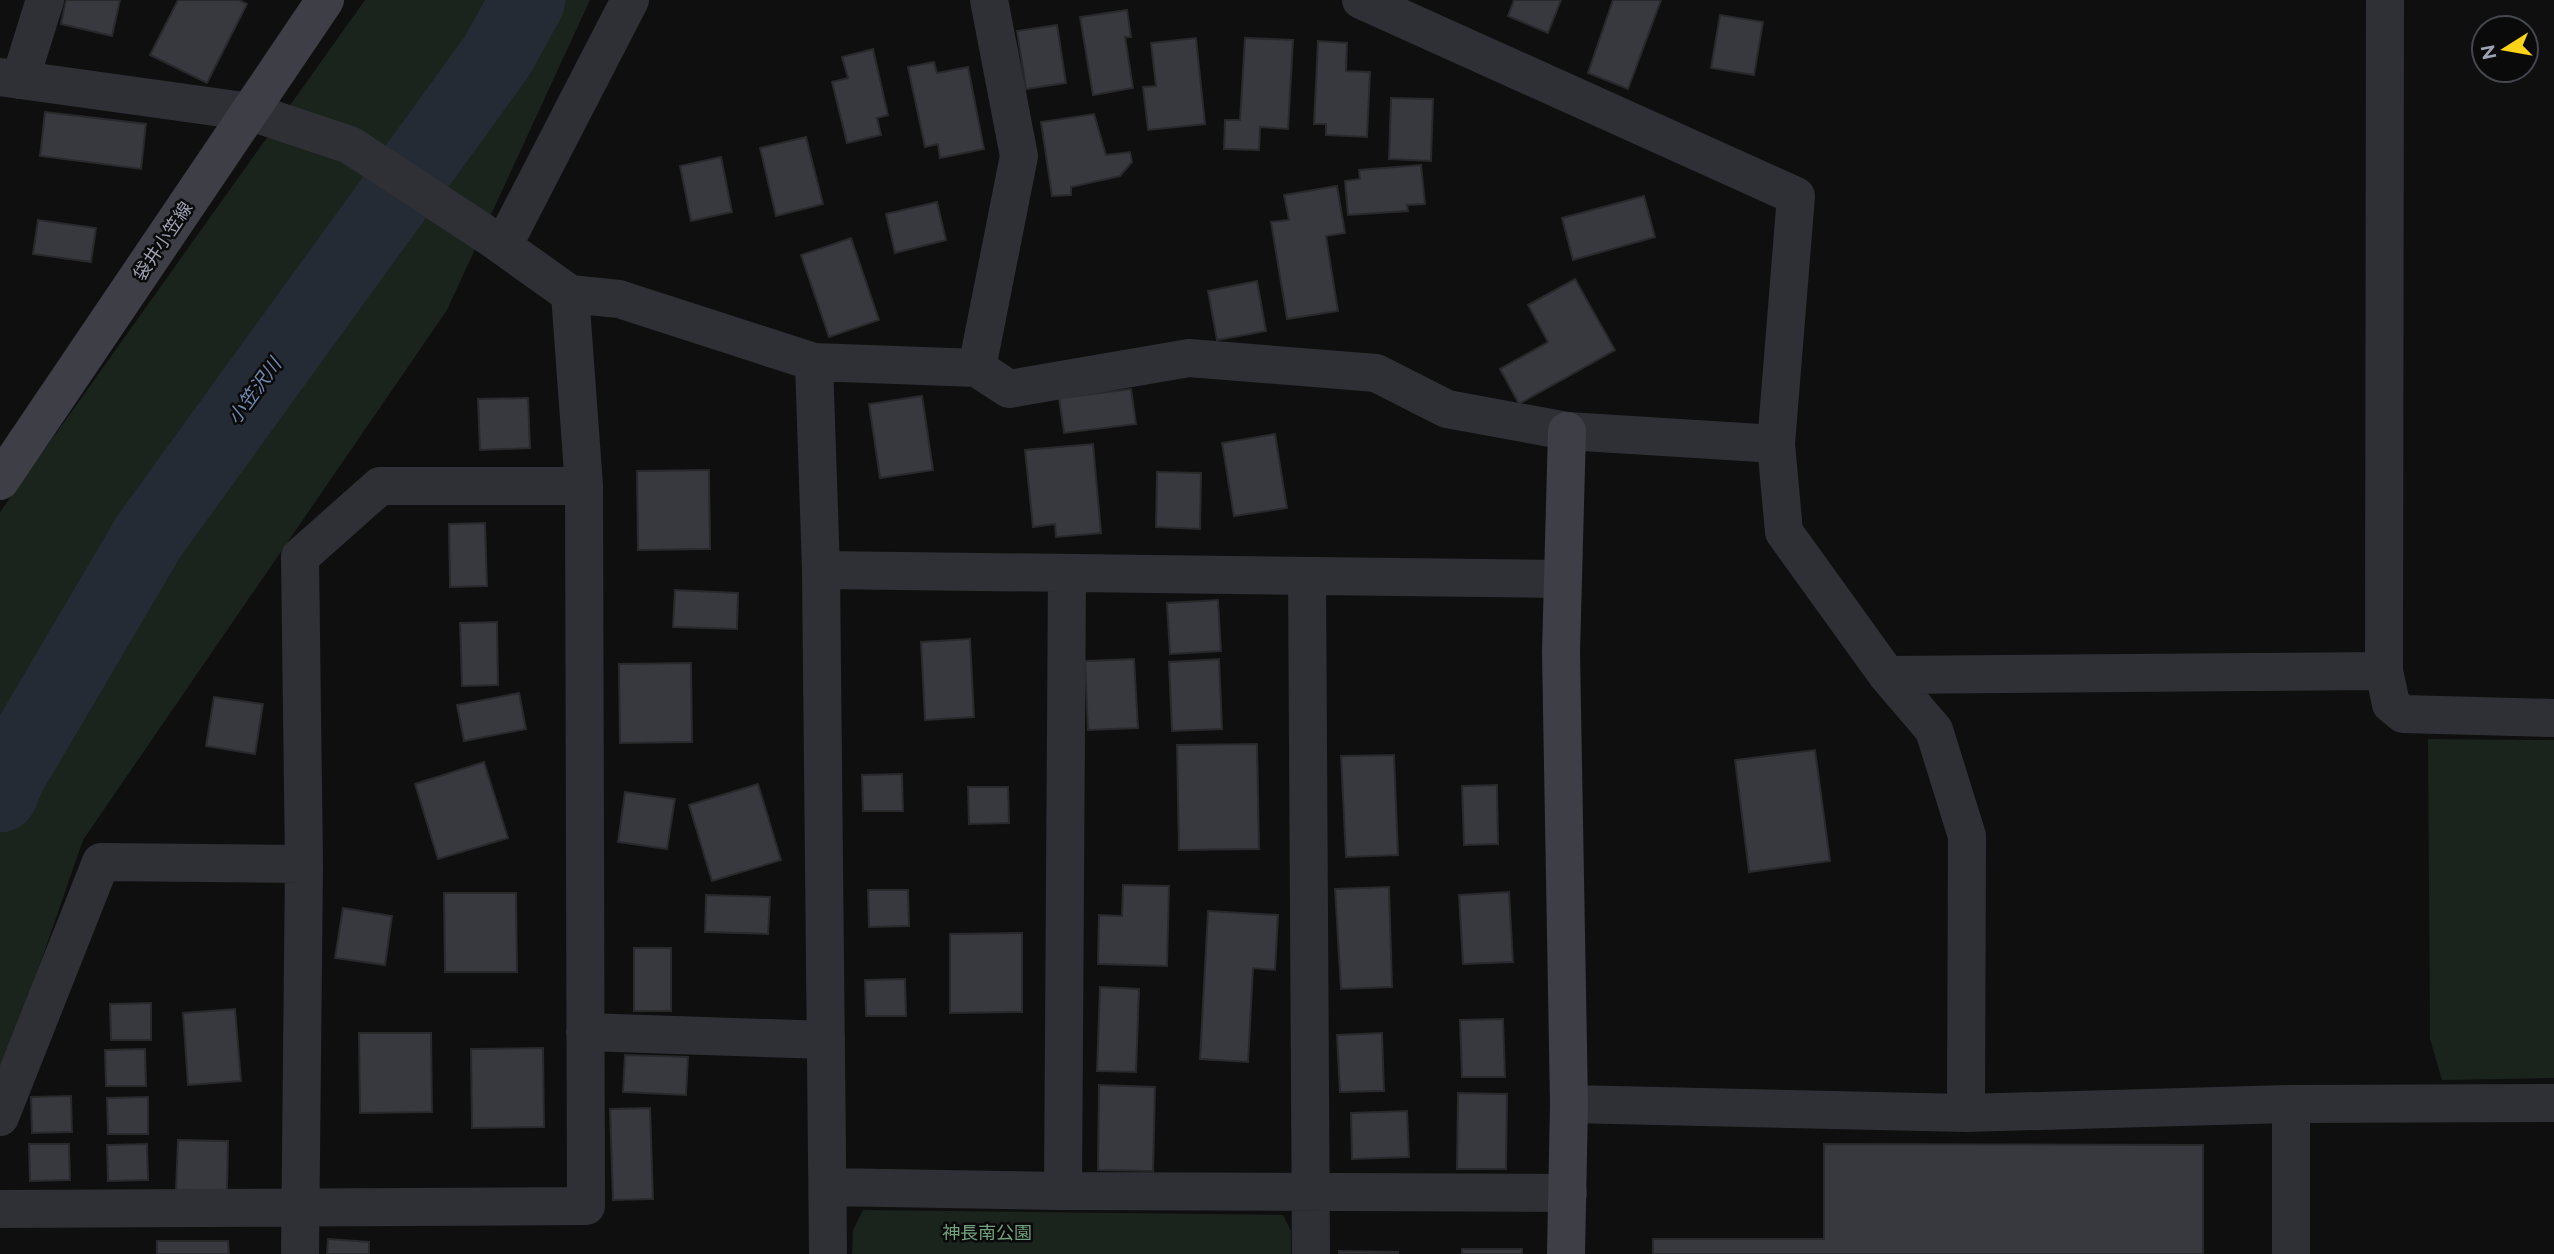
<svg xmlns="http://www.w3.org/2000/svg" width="2554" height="1254" viewBox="0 0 2554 1254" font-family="Raleway,'Noto Sans JP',sans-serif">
  <rect width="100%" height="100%" fill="#0f0f10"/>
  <path fill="#1b231d" d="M 365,0 L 590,0 L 447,310 L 83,840 L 0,1080 L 0,512 Z
    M 2428,739 L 2554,740 L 2554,1078 L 2442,1080 L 2430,1039 Z
    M 863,1210 L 1283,1215 L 1291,1231 L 1291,1254 L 852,1254 L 853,1230 Z"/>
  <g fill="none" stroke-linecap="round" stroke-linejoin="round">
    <path stroke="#252b34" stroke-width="75" d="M 0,795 L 9,774 L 149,536 L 497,56 L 528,0"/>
  </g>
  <path fill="#38393e" stroke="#29292c" stroke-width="2" d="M 66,0 L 120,0 L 112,36 L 61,24 Z
    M 178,0 L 239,0 L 247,4 L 207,83 L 150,55 Z
    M 1514,0 L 1561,0 L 1548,33 L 1508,16 Z
    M 1613,0 L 1661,0 L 1628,89 L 1588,73 Z
    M 1127,10 L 1131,37 L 1125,37 L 1133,88 L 1093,95 L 1080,17 Z
    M 1720,15 L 1763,22 L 1754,75 L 1711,68 Z
    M 1057,25 L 1066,83 L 1026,89 L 1017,31 Z
    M 1196,38 L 1205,124 L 1148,130 L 1143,87 L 1156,86 L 1151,43 Z
    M 1245,38 L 1293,40 L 1288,129 L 1260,127 L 1259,150 L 1224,149 L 1225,120 L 1240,120 Z
    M 1318,41 L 1347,43 L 1346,71 L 1370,72 L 1367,137 L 1326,135 L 1326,124 L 1314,124 Z
    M 873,49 L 888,115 L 877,118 L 881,135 L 847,143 L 832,82 L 848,78 L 842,57 Z
    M 934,62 L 937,73 L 968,67 L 984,149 L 940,158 L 938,144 L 925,147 L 908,67 Z
    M 1391,98 L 1433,99 L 1431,161 L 1389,159 Z
    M 45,112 L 146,124 L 141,169 L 40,156 Z
    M 1094,114 L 1106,155 L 1130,152 L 1132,162 L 1120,176 L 1071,187 L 1071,195 L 1052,196 L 1041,122 Z
    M 806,137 L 823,204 L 776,216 L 760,148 Z
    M 721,157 L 732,212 L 691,221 L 680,166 Z
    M 1421,165 L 1425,204 L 1407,205 L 1408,211 L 1348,215 L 1345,181 L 1360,179 L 1359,170 Z
    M 1337,186 L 1345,233 L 1326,236 L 1338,311 L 1287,319 L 1271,222 L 1289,220 L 1284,195 Z
    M 1644,196 L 1655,237 L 1573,260 L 1562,218 Z
    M 937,202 L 946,240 L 895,253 L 886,214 Z
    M 38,220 L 96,228 L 91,262 L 33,254 Z
    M 851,238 L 879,320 L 829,337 L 801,255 Z
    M 1575,279 L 1615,350 L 1519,404 L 1500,369 L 1548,342 L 1528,305 Z
    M 1257,281 L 1266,331 L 1217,340 L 1208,291 Z
    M 1131,389 L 1136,424 L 1064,433 L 1059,398 Z
    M 922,396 L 933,470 L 880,478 L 869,404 Z
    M 528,398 L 530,448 L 480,450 L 478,399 Z
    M 1275,434 L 1287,508 L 1234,516 L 1222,443 Z
    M 1093,444 L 1101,533 L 1056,537 L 1055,524 L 1033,527 L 1025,450 Z
    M 709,470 L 710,549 L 638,550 L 637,471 Z
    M 1157,472 L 1201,473 L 1200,529 L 1156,527 Z
    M 485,523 L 487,586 L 450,587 L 449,524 Z
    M 675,590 L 738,593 L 737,629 L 673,627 Z
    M 1218,600 L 1221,651 L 1170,654 L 1167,603 Z
    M 497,622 L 498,685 L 462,686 L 460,623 Z
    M 970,639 L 974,717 L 925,720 L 921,642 Z
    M 1134,659 L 1138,728 L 1088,730 L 1085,661 Z
    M 1219,659 L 1222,729 L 1172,731 L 1169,662 Z
    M 691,663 L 692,742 L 620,743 L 619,664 Z
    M 519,693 L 526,729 L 464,741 L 457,705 Z
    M 214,697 L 263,704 L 255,754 L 206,746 Z
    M 1257,744 L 1259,849 L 1179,850 L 1177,745 Z
    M 1815,750 L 1830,861 L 1749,872 L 1735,760 Z
    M 1394,755 L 1398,855 L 1346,857 L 1341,756 Z
    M 484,762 L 508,838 L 438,859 L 415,784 Z
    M 902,774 L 903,811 L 863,811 L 862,775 Z
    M 758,784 L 781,860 L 712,881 L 689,805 Z
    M 1497,785 L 1498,844 L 1464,845 L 1462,786 Z
    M 968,787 L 1008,787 L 1009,823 L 969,824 Z
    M 625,792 L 675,799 L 667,849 L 618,842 Z
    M 1123,885 L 1169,886 L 1167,966 L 1098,964 L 1099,915 L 1122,916 Z
    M 1389,887 L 1392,987 L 1341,989 L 1335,889 Z
    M 868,890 L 908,890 L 909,926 L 869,927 Z
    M 1509,892 L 1513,962 L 1463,964 L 1459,895 Z
    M 444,893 L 516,893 L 517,972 L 445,972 Z
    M 706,895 L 770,897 L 768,934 L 705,932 Z
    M 343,908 L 392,916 L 385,965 L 335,958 Z
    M 1208,911 L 1278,915 L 1275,970 L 1253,968 L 1248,1062 L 1200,1059 Z
    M 1022,933 L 1022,1012 L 950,1013 L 950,934 Z
    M 634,948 L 671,948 L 671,1011 L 634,1011 Z
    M 905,979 L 906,1016 L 866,1016 L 865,980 Z
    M 1100,987 L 1139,989 L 1136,1072 L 1097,1071 Z
    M 151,1003 L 151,1040 L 111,1040 L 110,1004 Z
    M 235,1009 L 241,1081 L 188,1085 L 183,1013 Z
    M 1503,1019 L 1505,1077 L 1462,1077 L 1460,1020 Z
    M 359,1033 L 431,1033 L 432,1112 L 360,1113 Z
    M 1382,1033 L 1384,1091 L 1340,1092 L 1337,1035 Z
    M 543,1048 L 544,1127 L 472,1128 L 471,1049 Z
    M 145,1049 L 146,1086 L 106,1086 L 105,1050 Z
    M 625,1055 L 688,1057 L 686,1095 L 623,1092 Z
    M 1099,1085 L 1155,1087 L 1153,1171 L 1098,1170 Z
    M 1458,1093 L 1507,1094 L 1506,1169 L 1457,1169 Z
    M 71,1096 L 72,1132 L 32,1133 L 31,1097 Z
    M 148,1097 L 148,1134 L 108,1134 L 107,1098 Z
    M 650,1108 L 653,1199 L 613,1200 L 610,1109 Z
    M 1407,1111 L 1409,1157 L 1352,1159 L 1351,1113 Z
    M 178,1140 L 228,1141 L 227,1191 L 176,1190 Z
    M 29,1144 L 69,1144 L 70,1180 L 30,1181 Z
    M 147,1144 L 148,1180 L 108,1181 L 107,1145 Z
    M 1824,1144 L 2203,1145 L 2203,1254 L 1653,1254 L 1653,1239 L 1824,1239 Z
    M 328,1239 L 369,1242 L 369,1254 L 327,1254 Z
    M 157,1241 L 228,1241 L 229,1254 L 157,1254 Z
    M 1462,1249 L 1522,1249 L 1522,1254 L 1462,1254 Z
    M 1339,1251 L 1398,1252 L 1398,1254 L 1339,1254 Z"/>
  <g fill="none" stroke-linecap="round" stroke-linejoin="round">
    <path stroke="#2f3035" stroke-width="38" d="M 1361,0 L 1796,196 L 1776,444 L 1784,532 L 1887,675 L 1934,730 L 1967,836 L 1966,1113
      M 0,77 L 251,112 L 350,145 L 490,237 L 570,294 L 619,299 L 814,362 L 977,368 L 1009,389 L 1189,358 L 1376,373 L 1447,409 L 1567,431 L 1776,444
      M 20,80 L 45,0
      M 503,246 L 630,0
      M 814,362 L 821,570 L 828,1254
      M 977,368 L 1019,156 L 989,0
      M 821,570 L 1562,579
      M 1307,576 L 1311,1254
      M 2384,671 L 2391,704 L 2403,714 L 2554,718
      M 1887,675 L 2384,671 L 2385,0
      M 585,1032 L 826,1040
      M 1569,1104 L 1966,1113 L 2291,1104 L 2554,1103
      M 0,1117 L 101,862 L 304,864
      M 828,1187 L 1063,1191 L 1568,1193
      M 1063,1191 L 1067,573
      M 0,1209 L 586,1206 L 584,486 L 570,294
      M 300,1254 L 304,864 L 300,557 L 380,486 L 584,486
      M 2291,1254 L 2291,1104"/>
    <path stroke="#3d3e46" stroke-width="38" d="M 0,481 L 325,0
      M 1566,1254 L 1569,1104 L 1561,652 L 1567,431"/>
  </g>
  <g text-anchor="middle" stroke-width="5" stroke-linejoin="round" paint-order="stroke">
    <g font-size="18" fill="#9ea2b3" stroke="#0a0a0b">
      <text transform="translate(163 241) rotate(-56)" y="6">袋井小笠線</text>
    </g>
    <g font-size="18" fill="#73a07d" stroke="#0a0a0b">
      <text x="987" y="1239">神長南公園</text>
    </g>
    <g font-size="19" font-style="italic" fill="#718ab2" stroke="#0a0a0b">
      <text transform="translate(254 391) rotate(-54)" y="7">小笠沢川</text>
    </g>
  </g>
  <g transform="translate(2505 49) rotate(259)"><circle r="33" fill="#0a0a0b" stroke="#45474e" stroke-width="2"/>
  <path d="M0-5L12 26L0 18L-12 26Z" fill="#ffd318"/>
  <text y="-10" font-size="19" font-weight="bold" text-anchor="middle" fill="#9ea2b3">N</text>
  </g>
</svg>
